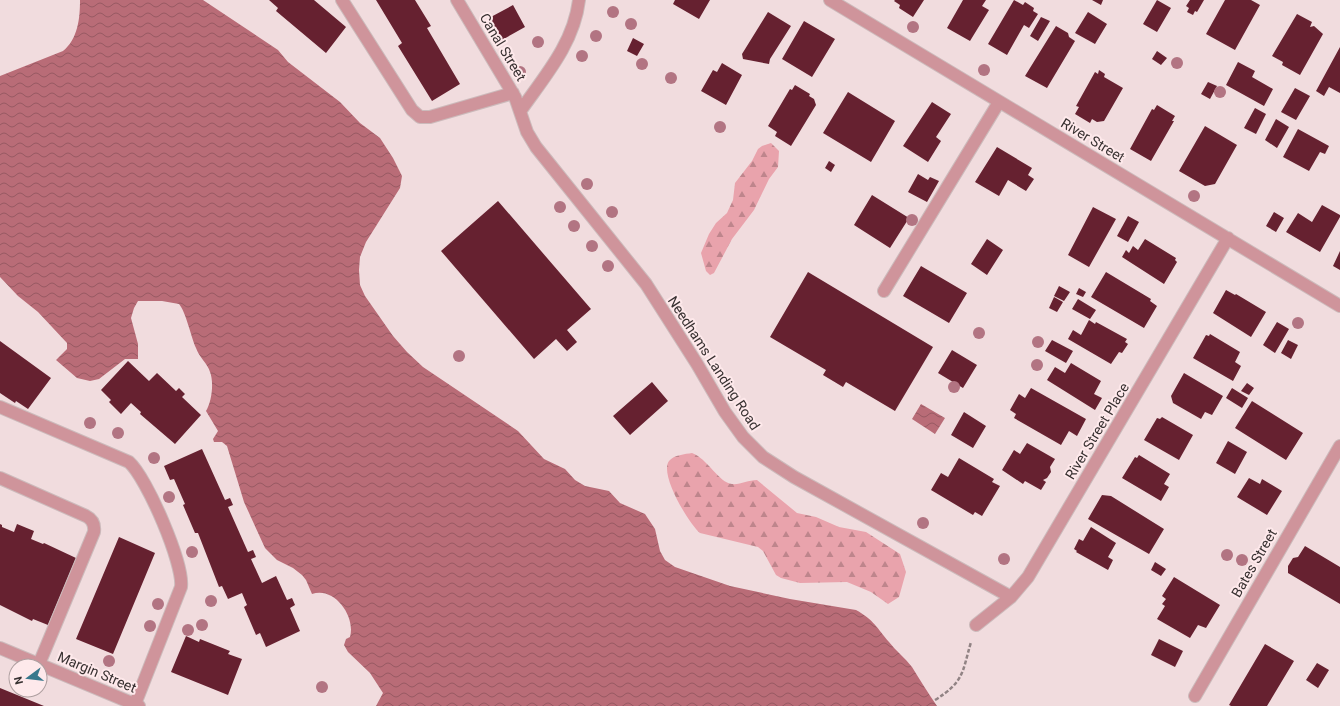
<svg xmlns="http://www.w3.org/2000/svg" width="1340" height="706" viewBox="0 0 1340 706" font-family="Roboto,sans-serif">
  <defs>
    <pattern id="forest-firs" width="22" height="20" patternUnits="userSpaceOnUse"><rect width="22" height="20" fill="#e9a3ac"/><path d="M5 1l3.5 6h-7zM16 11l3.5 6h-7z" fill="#be858c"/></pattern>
    <pattern id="water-waves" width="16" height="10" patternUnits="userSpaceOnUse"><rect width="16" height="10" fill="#b96c77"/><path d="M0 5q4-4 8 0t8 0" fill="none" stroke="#975962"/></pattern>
  </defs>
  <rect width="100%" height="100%" fill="#f1dcde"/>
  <path fill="url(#forest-firs)" d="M 771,143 L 779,151 L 778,167 L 769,179 L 754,210 L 732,239 L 714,273 L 710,275 L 706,271 L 701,253 L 709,234 L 716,223 L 727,213 L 733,200 L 735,183 L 752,161 L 758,149 L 762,146 Z
    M 692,453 C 707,458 719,483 732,484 C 740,485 748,480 757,480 L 797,513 L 816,517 L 839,527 L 866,532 L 900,554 L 906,572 L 899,597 L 888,604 L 871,592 L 847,582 L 800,583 L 781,578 L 776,575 L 763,551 L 758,547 L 700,533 C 689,524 659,474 669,461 C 674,455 685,454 692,453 Z"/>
  <path fill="url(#water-waves)" d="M 80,0 L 203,0 L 278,50 L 288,62 L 340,102 L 360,123 L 380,138 L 393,158 L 402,176 L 400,188 L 366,242 L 360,257 L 359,270 L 360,285 L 365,296 L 393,336 L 407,352 L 423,367 L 518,431 L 544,459 L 565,469 L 575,480 L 585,486 L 609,491 L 620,503 L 645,514 L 655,529 L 660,551 L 665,560 L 675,567 L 730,586 L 790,599 L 856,610 C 874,620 877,628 889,642 C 896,651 905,658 912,667 C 920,680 928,693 937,706 L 376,706 L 383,693 L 370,673 L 348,652 L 344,645 L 346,639 L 350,637 C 356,616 334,586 312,594 L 306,580 L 302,575 L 293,568 L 277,560 L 265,548 L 244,502 L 227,446 L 222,442 L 214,442 L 213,439 L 218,431 L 206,411 C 212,401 214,382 210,372 C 208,364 199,357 196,348 C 191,337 186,312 179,304 L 162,301 L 138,301 L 134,308 L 131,318 L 138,344 L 138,359 L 125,359 L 99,379 L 90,381 L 77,378 L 56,360 L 67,349 L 67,343 L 38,312 L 18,296 L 0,277 L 0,76 L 63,51 C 78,39 80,18 80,0 Z
    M 921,404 L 945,418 L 935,434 L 912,419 Z"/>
  <path fill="#662130" d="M 269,0 L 314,0 L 346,27 L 326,53 L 276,11 L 278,8 Z
    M 376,0 L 415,0 L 431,26 L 427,28 L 460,84 L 432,101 L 398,46 L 402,43 Z
    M 675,0 L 710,0 L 699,19 L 673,4 Z
    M 895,0 L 924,0 L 913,17 L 899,8 L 900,5 L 894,1 Z
    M 963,0 L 986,0 L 982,6 L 989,10 L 970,41 L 947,28 Z
    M 1014,0 L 1023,5 L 1025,2 L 1034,8 L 1033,11 L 1038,14 L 1029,28 L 1024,25 L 1007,55 L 988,44 Z
    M 1092,0 L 1103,0 L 1101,5 Z
    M 1157,0 L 1171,8 L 1157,32 L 1143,24 Z
    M 1190,0 L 1204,0 L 1197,12 L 1195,11 L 1193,15 L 1187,12 L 1189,8 L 1186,6 Z
    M 1225,0 L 1251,0 L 1260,5 L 1235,50 L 1206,34 Z
    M 513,5 L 525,27 L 502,40 L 489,18 Z
    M 768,12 L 791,26 L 770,59 L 769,64 L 743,59 L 742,54 Z
    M 1088,12 L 1107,24 L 1095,44 L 1075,33 Z
    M 1297,14 L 1312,22 L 1310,27 L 1314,26 L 1323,34 L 1300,75 L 1282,65 L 1283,62 L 1272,56 Z
    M 1041,17 L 1050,21 L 1038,41 L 1030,36 Z
    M 804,21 L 835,39 L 812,77 L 782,59 Z
    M 1056,26 L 1068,33 L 1069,37 L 1075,41 L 1047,88 L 1025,76 Z
    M 633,38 L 644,44 L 637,56 L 627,51 Z
    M 1340,47 L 1340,93 L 1329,87 L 1324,96 L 1316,91 Z
    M 1157,51 L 1167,58 L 1161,65 L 1152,59 Z
    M 1238,62 L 1255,71 L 1252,77 L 1273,89 L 1264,106 L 1226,85 Z
    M 722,63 L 742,75 L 726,105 L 701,91 L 713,70 L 717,72 Z
    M 1099,70 L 1105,74 L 1104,77 L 1123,88 L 1104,121 L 1097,122 L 1092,119 L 1090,123 L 1075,114 L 1079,107 L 1076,106 L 1095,72 L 1098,74 Z
    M 1208,82 L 1217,86 L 1210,99 L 1201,94 Z
    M 795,85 L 810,94 L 809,96 L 814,99 L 816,105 L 791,146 L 775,136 L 777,132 L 768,126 L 790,89 L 792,90 Z
    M 1295,88 L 1310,96 L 1296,120 L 1281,112 Z
    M 848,92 L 895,121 L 871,162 L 823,133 Z
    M 932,102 L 951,114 L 936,137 L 941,141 L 928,162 L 903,146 Z
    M 1157,105 L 1175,116 L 1172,121 L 1174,121 L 1151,161 L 1130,149 L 1152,109 L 1154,110 Z
    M 1255,108 L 1266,114 L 1256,134 L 1244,128 Z
    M 1276,119 L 1289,127 L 1277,148 L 1265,140 Z
    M 1205,126 L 1237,145 L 1215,184 L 1205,186 L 1179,171 Z
    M 1298,129 L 1329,146 L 1325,154 L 1320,152 L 1309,171 L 1283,157 Z
    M 997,147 L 1032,168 L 1028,175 L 1034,179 L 1026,191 L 1008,180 L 999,196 L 975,182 Z
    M 829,161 L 835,165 L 831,172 L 825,168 Z
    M 918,174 L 928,180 L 930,177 L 939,181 L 927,202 L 908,192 Z
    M 872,195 L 909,218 L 890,248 L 854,225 Z
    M 498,201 L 591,309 L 567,330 L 577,342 L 567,351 L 556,339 L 534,359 L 441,251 Z
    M 1322,205 L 1340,215 L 1340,217 L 1320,252 L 1286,232 L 1298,213 L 1312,222 Z
    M 1093,207 L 1116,219 L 1089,267 L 1068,255 Z
    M 1274,212 L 1284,218 L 1276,232 L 1266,226 Z
    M 1128,216 L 1139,222 L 1128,242 L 1117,236 Z
    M 987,239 L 1003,250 L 987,275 L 971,264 Z
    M 1145,239 L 1176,258 L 1175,260 L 1177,262 L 1164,284 L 1122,257 L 1126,250 L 1129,253 L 1133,246 L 1138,250 Z
    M 1340,251 L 1340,270 L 1333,266 Z
    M 921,266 L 967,293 L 949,323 L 903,296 Z
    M 808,272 L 933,347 L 895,411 L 846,382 L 843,387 L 823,375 L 826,370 L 770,337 Z
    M 1106,272 L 1151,299 L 1150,301 L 1157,306 L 1144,328 L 1091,297 Z
    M 1059,286 L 1070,292 L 1064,301 L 1054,296 Z
    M 1079,288 L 1086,292 L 1083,297 L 1076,294 Z
    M 1226,290 L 1235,295 L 1236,294 L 1266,312 L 1251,337 L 1213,313 Z
    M 1054,297 L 1063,302 L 1057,312 L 1049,308 Z
    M 1078,299 L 1096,310 L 1090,319 L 1072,309 Z
    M 1089,320 L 1095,324 L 1096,322 L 1127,339 L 1125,342 L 1128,344 L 1122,353 L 1119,352 L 1111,364 L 1068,339 L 1073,330 L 1081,335 Z
    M 1277,322 L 1289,329 L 1275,353 L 1263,345 Z
    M 1210,334 L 1240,352 L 1235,362 L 1241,366 L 1233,381 L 1193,358 L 1206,335 L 1209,336 Z
    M 1052,340 L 1073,351 L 1066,363 L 1045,351 Z
    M 1288,340 L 1298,345 L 1291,359 L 1281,353 Z
    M 0,341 L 51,378 L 28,409 L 16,401 L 15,403 L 0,393 Z
    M 952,350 L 977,365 L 963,388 L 938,373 Z
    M 128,361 L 149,381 L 157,373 L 176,391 L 179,388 L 185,394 L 182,397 L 201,415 L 175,444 L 140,414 L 141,412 L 131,403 L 121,414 L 109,402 L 111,400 L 101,390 Z
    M 1071,363 L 1101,381 L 1094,394 L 1102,398 L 1095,410 L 1047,380 L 1055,367 L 1065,373 Z
    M 1184,373 L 1223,396 L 1212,415 L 1205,412 L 1201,419 L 1173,403 L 1171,396 Z
    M 652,382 L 668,401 L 630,435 L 613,416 Z
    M 1247,383 L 1254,388 L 1249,395 L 1241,391 Z
    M 1031,388 L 1086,419 L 1077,436 L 1069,431 L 1061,445 L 1014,418 L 1016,414 L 1010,410 L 1019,394 L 1025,398 Z
    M 1232,388 L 1248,398 L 1242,408 L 1226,398 Z
    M 1252,401 L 1303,433 L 1286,460 L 1235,428 Z
    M 964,412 L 986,426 L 973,448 L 951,435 Z
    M 1162,417 L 1193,435 L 1179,460 L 1144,440 L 1157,418 L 1160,419 Z
    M 1228,441 L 1247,452 L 1235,474 L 1216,463 Z
    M 1027,443 L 1055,459 L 1050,467 L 1051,472 L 1047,478 L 1043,480 L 1046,482 L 1041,490 L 1025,481 L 1023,484 L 1002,470 L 1014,450 L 1020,454 Z
    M 202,449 L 225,500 L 230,498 L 233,505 L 228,507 L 248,552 L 253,550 L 256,557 L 251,559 L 262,583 L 276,576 L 287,600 L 292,598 L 295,605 L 290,608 L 300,631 L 266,647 L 260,633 L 256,635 L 244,607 L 247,605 L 242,593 L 228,599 L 222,586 L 219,587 L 198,533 L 195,533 L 183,505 L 185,504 L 174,479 L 170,480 L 164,466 Z
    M 1139,455 L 1170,474 L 1164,484 L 1169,487 L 1161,501 L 1122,478 L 1135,457 L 1137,458 Z
    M 959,458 L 994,479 L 992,482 L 1000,486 L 982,516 L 975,512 L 973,515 L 931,490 L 941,473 L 948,477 Z
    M 1249,478 L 1260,484 L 1262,479 L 1282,491 L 1267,515 L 1237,497 Z
    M 1102,495 L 1111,496 L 1164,529 L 1149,554 L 1088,519 Z
    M 0,524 L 2,525 L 2,527 L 14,532 L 17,524 L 34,531 L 31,539 L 43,544 L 44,543 L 76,558 L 48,625 L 33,619 L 32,621 L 0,605 Z
    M 1091,527 L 1116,543 L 1108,557 L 1113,560 L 1108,570 L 1076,552 L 1077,551 L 1074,549 L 1079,539 L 1083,541 Z
    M 119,537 L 155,553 L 113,654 L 76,639 Z
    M 1305,546 L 1340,567 L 1340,604 L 1288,573 L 1288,566 L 1293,558 L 1298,557 Z
    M 1155,562 L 1166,569 L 1161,576 L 1151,570 Z
    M 1174,577 L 1220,605 L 1206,628 L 1198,625 L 1190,638 L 1157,619 L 1165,606 L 1162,604 L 1166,599 L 1162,596 Z
    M 186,636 L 199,642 L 200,639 L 230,651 L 228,654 L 242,659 L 228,695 L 171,672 Z
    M 1159,639 L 1183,651 L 1175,667 L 1151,655 Z
    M 1265,644 L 1294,661 L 1267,706 L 1231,706 L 1229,705 Z
    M 1317,663 L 1329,670 L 1318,688 L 1306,680 Z
    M 0,688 L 44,706 L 0,706 Z"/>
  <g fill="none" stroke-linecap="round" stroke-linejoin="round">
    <g stroke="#ccbabb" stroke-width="14">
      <path id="minor" d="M 342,0 L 412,110 L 420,117 L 430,117 L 513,93
        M 457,0 L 515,97 L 527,132 L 536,147 L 646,284 L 697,364 L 725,412 L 743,437 L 763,457 L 794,477 L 1011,597
        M 830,0 L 1340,306
        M 521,110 C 545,76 574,43 579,0
        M 884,291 L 999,102
        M 0,407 L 129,462 C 147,478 184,564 181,587 L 135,704
        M 0,478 L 86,516 C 92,519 95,524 94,532 L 39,664
        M 976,625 L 1011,597 L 1028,577 L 1228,238
        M 0,648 L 139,706
        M 1195,696 L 1340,446"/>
    </g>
    <path stroke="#918384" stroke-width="2.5" stroke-dasharray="4 2" stroke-linecap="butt" d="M 935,700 C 964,682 962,673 971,642"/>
    <use href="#minor" stroke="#cf949b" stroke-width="12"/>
  </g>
  <g fill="#b27482">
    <circle cx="613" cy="12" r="6"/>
    <circle cx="631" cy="24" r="6"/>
    <circle cx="913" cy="27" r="6"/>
    <circle cx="596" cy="36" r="6"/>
    <circle cx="538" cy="42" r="6"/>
    <circle cx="582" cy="56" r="6"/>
    <circle cx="1177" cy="63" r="6"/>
    <circle cx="642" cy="64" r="6"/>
    <circle cx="984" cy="70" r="6"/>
    <circle cx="520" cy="72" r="6"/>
    <circle cx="671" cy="78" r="6"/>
    <circle cx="1220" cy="92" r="6"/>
    <circle cx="720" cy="127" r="6"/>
    <circle cx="587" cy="184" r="6"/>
    <circle cx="1194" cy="196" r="6"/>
    <circle cx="560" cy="207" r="6"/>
    <circle cx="612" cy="212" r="6"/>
    <circle cx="912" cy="220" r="6"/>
    <circle cx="574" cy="226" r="6"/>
    <circle cx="592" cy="246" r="6"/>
    <circle cx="608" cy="266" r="6"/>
    <circle cx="1298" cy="323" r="6"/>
    <circle cx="979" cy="333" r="6"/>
    <circle cx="1038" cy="342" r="6"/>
    <circle cx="459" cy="356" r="6"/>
    <circle cx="1037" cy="365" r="6"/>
    <circle cx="954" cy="387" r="6"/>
    <circle cx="90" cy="423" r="6"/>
    <circle cx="118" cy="433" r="6"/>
    <circle cx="154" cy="458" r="6"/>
    <circle cx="169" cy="497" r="6"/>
    <circle cx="923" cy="523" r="6"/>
    <circle cx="192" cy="552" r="6"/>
    <circle cx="1227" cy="555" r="6"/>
    <circle cx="1004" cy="559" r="6"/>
    <circle cx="1242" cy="560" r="6"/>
    <circle cx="211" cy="601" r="6"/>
    <circle cx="158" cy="604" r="6"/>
    <circle cx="202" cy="625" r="6"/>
    <circle cx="150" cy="626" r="6"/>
    <circle cx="188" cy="630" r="6"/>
    <circle cx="109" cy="661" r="6"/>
    <circle cx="322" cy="687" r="6"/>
  </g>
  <g text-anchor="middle" stroke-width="4" stroke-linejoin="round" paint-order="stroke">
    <g font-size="14" fill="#373030" stroke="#fee9eb">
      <text transform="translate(503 47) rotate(59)" y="5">Canal Street</text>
      <text transform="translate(1093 140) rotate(31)" y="5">River Street</text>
      <text transform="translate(714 363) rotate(57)" y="5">Needhams Landing Road</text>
      <text transform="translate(1097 431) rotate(-59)" y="5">River Street Place</text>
      <text transform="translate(1254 563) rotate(-60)" y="5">Bates Street</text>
      <text transform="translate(97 672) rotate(23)" y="5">Margin Street</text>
    </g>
  </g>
  <g transform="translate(28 678) rotate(255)"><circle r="19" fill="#fee9eb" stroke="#ae9fa0"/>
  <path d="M0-3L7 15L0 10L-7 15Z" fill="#38788c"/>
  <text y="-6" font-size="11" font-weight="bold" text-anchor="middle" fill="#373030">N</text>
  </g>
</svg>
